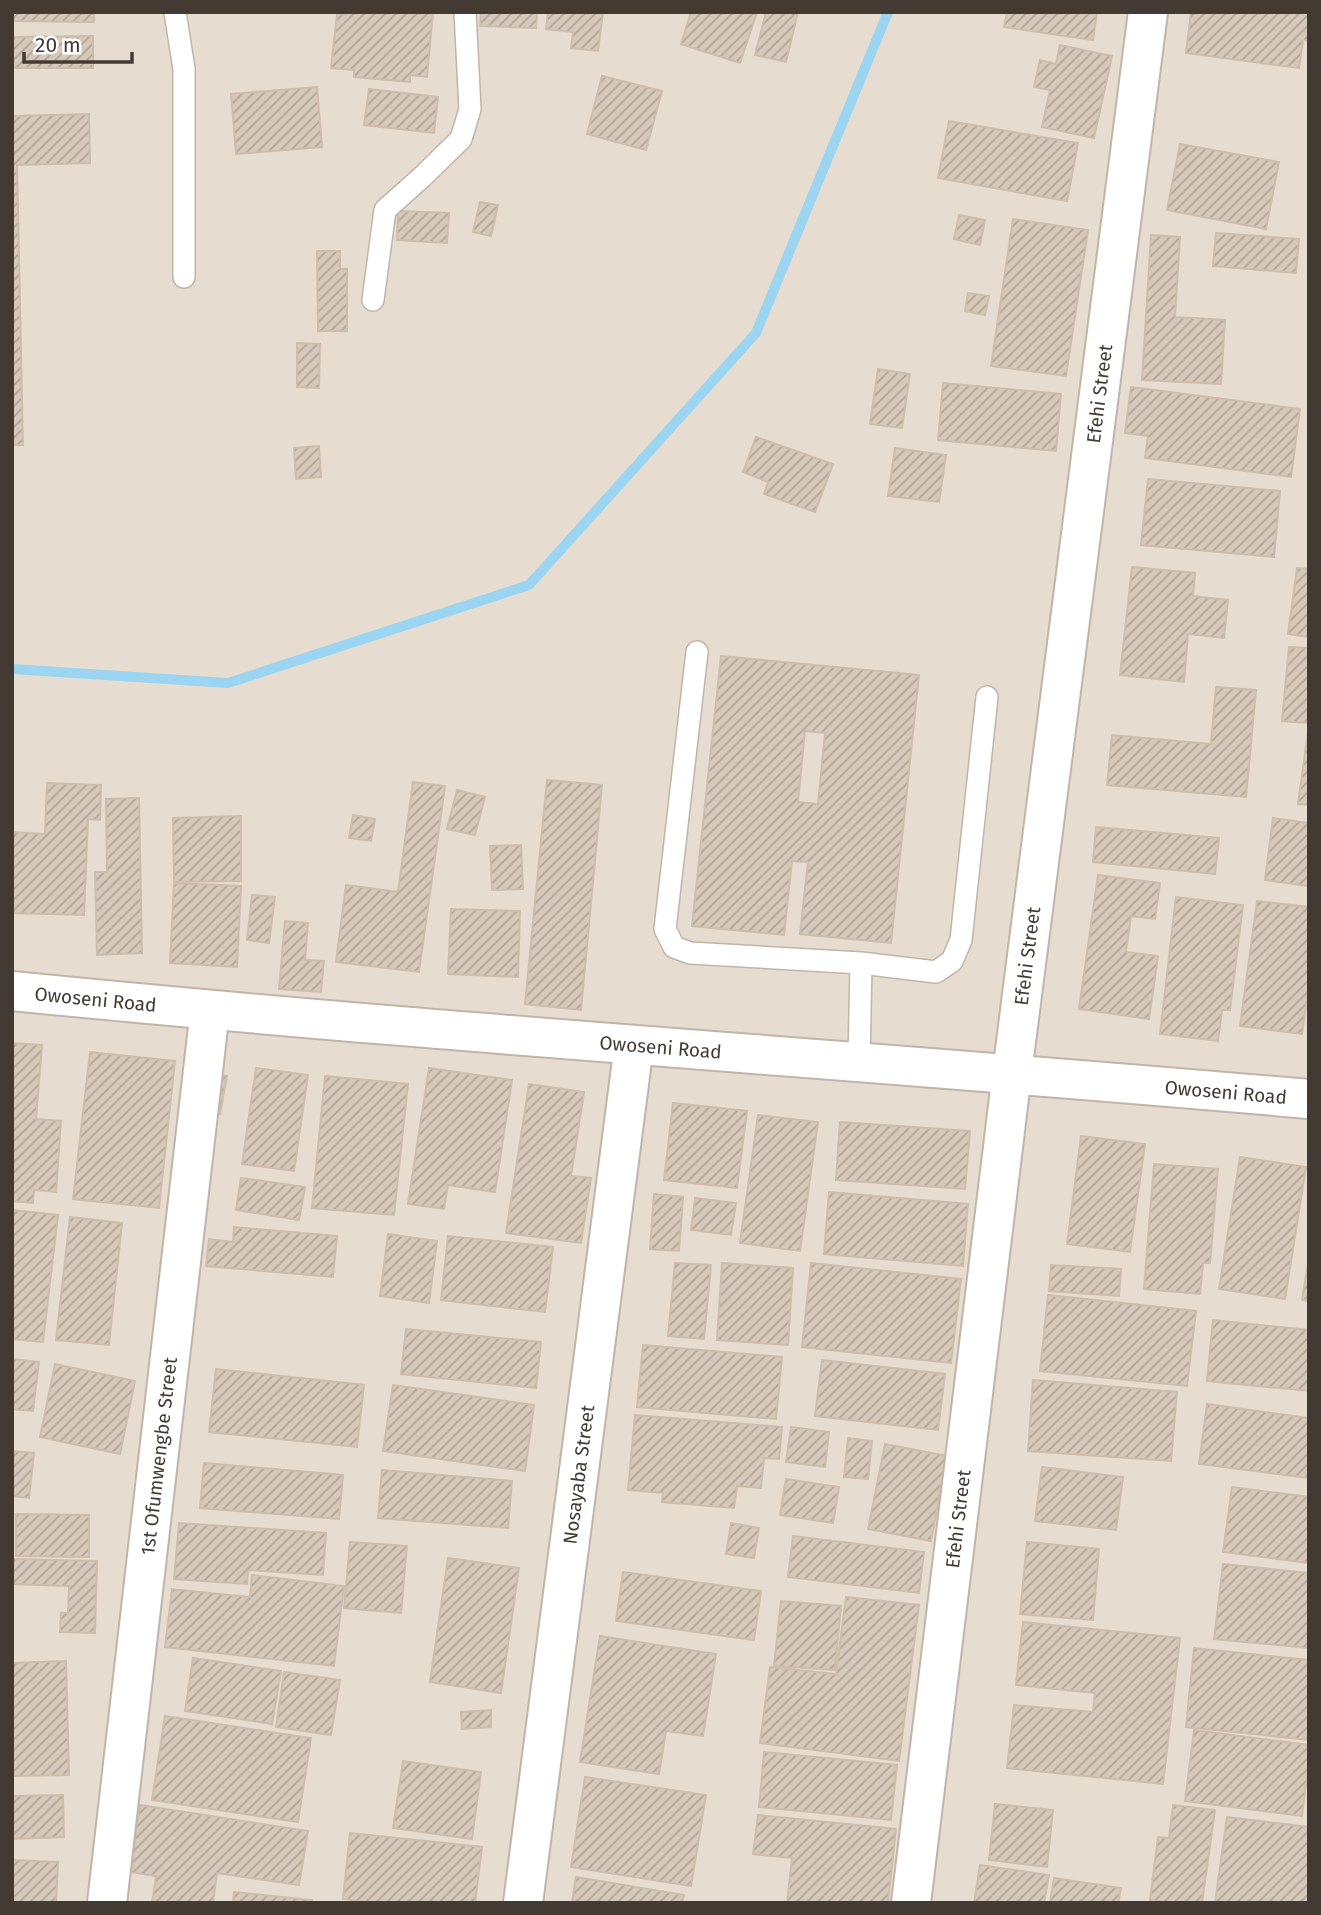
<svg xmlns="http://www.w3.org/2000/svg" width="1321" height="1915" viewBox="0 0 1321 1915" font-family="'Fira Sans',sans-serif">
  <defs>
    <pattern id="building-hatch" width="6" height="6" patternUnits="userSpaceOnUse" patternTransform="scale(1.75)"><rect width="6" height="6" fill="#d6c9ba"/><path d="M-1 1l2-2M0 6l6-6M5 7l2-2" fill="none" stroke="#afa498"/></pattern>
  </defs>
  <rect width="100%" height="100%" fill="#f2ece2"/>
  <path fill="#e6ddd0" d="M 12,12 L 1309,12 L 1309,1903 L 12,1903 Z"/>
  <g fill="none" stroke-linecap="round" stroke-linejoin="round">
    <path stroke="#9bd5f1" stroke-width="10" d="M 12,669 L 228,683 L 529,585 L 756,333 L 888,12"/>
  </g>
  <path fill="url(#building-hatch)" stroke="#cebdab" stroke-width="2" fill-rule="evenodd" d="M 12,12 L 94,12 L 94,22 L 12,21 Z
    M 346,12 L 433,12 L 427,77 L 410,75 L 410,82 L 354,77 L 354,70 L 331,68 L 337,14 L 346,15 Z
    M 481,12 L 537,12 L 536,28 L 480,26 Z
    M 548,12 L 603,12 L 598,51 L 571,48 L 573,32 L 546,29 Z
    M 691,12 L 757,12 L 740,63 L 681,44 Z
    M 766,12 L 798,12 L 786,62 L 755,55 Z
    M 1007,12 L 1097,12 L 1093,40 L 1004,27 Z
    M 1191,12 L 1309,12 L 1309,41 L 1303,40 L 1299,68 L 1186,53 Z
    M 93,36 L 93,68 L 12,68 L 12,37 Z
    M 1060,45 L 1112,56 L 1094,138 L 1042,127 L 1050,90 L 1034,87 L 1040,60 L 1056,64 Z
    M 602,76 L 662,91 L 646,150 L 587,134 Z
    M 317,87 L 322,147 L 236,154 L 231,94 Z
    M 369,89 L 438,97 L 434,133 L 364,125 Z
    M 89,114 L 90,163 L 17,165 L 23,445 L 12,445 L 12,116 Z
    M 949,121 L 1078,143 L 1067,201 L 938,178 Z
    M 1180,144 L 1279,162 L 1266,229 L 1167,210 Z
    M 480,202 L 498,205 L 491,236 L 473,232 Z
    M 398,211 L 449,213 L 447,243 L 397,240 Z
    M 959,215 L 985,220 L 980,245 L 954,239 Z
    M 1013,219 L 1088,230 L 1066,376 L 991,366 Z
    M 1216,233 L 1299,239 L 1296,273 L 1213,266 Z
    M 1151,235 L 1180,237 L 1175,317 L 1225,320 L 1221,384 L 1142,380 Z
    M 317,251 L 340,251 L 340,269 L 347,269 L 347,331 L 318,331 Z
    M 968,293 L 989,296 L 985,315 L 965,311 Z
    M 297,343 L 320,344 L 319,388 L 297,387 Z
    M 878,369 L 910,374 L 902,428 L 870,424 Z
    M 943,383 L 1061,394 L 1056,451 L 938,440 Z
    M 1131,387 L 1300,409 L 1291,477 L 1145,458 L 1148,436 L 1125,433 Z
    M 756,437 L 833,464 L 815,512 L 764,494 L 768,482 L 743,472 Z
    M 319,446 L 321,477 L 296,479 L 294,448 Z
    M 895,448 L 946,455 L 939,502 L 888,496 Z
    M 1148,479 L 1280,491 L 1274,557 L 1141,545 Z
    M 1132,567 L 1195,573 L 1193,596 L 1228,600 L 1224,638 L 1188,634 L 1184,682 L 1120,675 Z
    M 1297,568 L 1309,569 L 1309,637 L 1288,634 Z
    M 1289,647 L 1309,648 L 1309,723 L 1282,721 Z
    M 721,656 L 919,675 L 891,943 L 800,934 L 808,862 L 792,861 L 784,935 L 692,926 ZM 805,731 L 825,733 L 818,804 L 798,802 Z
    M 1216,687 L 1256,690 L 1246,797 L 1107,785 L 1112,735 L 1211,744 Z
    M 1308,732 L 1309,732 L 1309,805 L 1298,804 Z
    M 547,780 L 602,785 L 581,1010 L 525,1004 Z
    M 413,782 L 445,786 L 419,972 L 336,962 L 346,885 L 398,892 Z
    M 47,783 L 101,785 L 100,820 L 88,819 L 84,915 L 12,913 L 12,832 L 45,834 Z
    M 457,790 L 485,797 L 475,835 L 447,829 Z
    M 139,798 L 142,953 L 97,955 L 95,872 L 107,872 L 106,799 Z
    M 353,815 L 375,819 L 371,841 L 349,838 Z
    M 241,816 L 241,881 L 174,882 L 173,818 Z
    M 1273,818 L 1309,823 L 1309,886 L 1265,880 Z
    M 1096,827 L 1219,838 L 1215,874 L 1093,862 Z
    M 521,845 L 523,889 L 492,890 L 490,846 Z
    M 1098,875 L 1160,883 L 1155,919 L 1131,916 L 1126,952 L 1158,956 L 1149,1019 L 1079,1009 Z
    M 174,883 L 241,886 L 237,967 L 170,963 Z
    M 252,895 L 275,897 L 269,943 L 247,940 Z
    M 1176,897 L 1243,905 L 1230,1010 L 1222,1010 L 1218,1041 L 1160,1034 Z
    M 1257,901 L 1309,907 L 1309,985 L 1302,1034 L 1240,1026 Z
    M 451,909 L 520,911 L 518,977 L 448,974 Z
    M 285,921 L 308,923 L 305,960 L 324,961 L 321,992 L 279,989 Z
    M 12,1043 L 42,1045 L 36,1119 L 61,1121 L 56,1192 L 34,1190 L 33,1203 L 12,1201 Z
    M 90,1052 L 175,1061 L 159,1208 L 73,1199 Z
    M 256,1068 L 308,1075 L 294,1171 L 242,1164 Z
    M 429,1068 L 512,1080 L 495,1192 L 448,1185 L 444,1209 L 408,1204 Z
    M 215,1074 L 227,1076 L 220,1114 L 208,1111 Z
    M 325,1076 L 408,1084 L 394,1215 L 312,1208 Z
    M 529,1084 L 584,1092 L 571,1176 L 591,1178 L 581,1243 L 506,1233 Z
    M 673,1103 L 747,1111 L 737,1188 L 664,1180 Z
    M 758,1115 L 818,1122 L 800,1251 L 740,1243 Z
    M 840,1122 L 970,1131 L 965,1189 L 836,1180 Z
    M 1081,1136 L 1145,1144 L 1130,1252 L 1067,1244 Z
    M 1240,1157 L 1306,1167 L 1285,1299 L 1219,1289 Z
    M 1154,1164 L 1218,1169 L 1210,1263 L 1203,1263 L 1200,1294 L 1144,1289 Z
    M 241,1178 L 305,1187 L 299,1220 L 236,1210 Z
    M 829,1192 L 968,1204 L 963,1266 L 824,1254 Z
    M 654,1194 L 683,1197 L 679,1251 L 650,1249 Z
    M 695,1198 L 736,1203 L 731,1235 L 691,1230 Z
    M 12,1210 L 58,1215 L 43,1342 L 12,1339 Z
    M 70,1217 L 122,1223 L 109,1345 L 56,1340 Z
    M 234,1227 L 337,1236 L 333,1277 L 206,1266 L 209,1239 L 233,1242 Z
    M 388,1234 L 437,1241 L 429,1303 L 380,1296 Z
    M 448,1236 L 553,1247 L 545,1312 L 441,1300 Z
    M 1309,1257 L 1309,1301 L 1302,1300 Z
    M 675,1263 L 711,1265 L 704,1339 L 668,1336 Z
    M 722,1263 L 793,1268 L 788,1345 L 717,1340 Z
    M 811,1263 L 961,1279 L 951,1363 L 802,1347 Z
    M 1051,1265 L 1121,1269 L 1119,1296 L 1049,1291 Z
    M 1048,1295 L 1196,1311 L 1187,1386 L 1040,1371 Z
    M 1213,1320 L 1309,1330 L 1309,1391 L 1207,1381 Z
    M 406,1329 L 541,1342 L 536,1388 L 401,1374 Z
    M 643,1345 L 782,1357 L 776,1419 L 637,1407 Z
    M 12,1359 L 39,1362 L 33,1411 L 12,1409 Z
    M 822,1360 L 945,1374 L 938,1430 L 815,1416 Z
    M 55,1364 L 135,1381 L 120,1454 L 40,1437 Z
    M 216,1369 L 364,1385 L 357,1447 L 209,1432 Z
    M 1033,1380 L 1177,1392 L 1171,1461 L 1028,1451 Z
    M 393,1385 L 534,1405 L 525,1471 L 383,1451 Z
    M 1207,1404 L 1309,1418 L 1309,1478 L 1199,1464 Z
    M 635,1415 L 782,1427 L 779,1459 L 764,1458 L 761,1488 L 737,1486 L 734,1508 L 662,1502 L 663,1493 L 628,1490 Z
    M 791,1427 L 829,1432 L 825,1467 L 786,1462 Z
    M 848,1438 L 872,1441 L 868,1479 L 844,1477 Z
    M 885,1444 L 947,1456 L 931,1541 L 868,1529 Z
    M 12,1451 L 34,1453 L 29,1498 L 12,1496 Z
    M 204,1463 L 343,1475 L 339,1519 L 200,1508 Z
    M 1042,1467 L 1123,1477 L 1116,1530 L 1035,1521 Z
    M 382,1470 L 512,1481 L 508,1528 L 378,1518 Z
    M 786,1479 L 839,1487 L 833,1523 L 780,1515 Z
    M 1232,1487 L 1309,1497 L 1309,1563 L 1223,1552 Z
    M 16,1514 L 89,1515 L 89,1557 L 16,1556 Z
    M 179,1523 L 326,1533 L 323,1575 L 248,1570 L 247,1584 L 174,1579 Z
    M 731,1523 L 759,1528 L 754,1558 L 726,1554 Z
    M 793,1536 L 924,1552 L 919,1593 L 788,1577 Z
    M 350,1542 L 407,1546 L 401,1613 L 344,1608 Z
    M 1027,1542 L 1099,1549 L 1093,1620 L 1020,1614 Z
    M 448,1558 L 519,1568 L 501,1693 L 430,1682 Z
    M 12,1559 L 97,1561 L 95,1633 L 60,1632 L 61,1613 L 68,1613 L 69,1586 L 12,1584 Z
    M 1223,1564 L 1309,1573 L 1309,1648 L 1214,1639 Z
    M 623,1572 L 761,1591 L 754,1640 L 616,1621 Z
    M 252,1575 L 344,1586 L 334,1666 L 165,1647 L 172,1589 L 250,1597 Z
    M 846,1597 L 919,1605 L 899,1761 L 760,1743 L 770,1667 L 836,1674 Z
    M 781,1601 L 841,1606 L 835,1670 L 774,1666 Z
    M 1023,1622 L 1180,1638 L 1163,1784 L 1007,1768 L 1014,1705 L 1093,1712 L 1095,1693 L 1016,1685 Z
    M 600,1636 L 716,1654 L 703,1736 L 666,1731 L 659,1774 L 580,1762 Z
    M 1194,1648 L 1309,1660 L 1309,1740 L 1186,1727 Z
    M 193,1658 L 281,1671 L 272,1724 L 185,1711 Z
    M 66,1661 L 69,1775 L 12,1776 L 12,1663 Z
    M 284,1672 L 340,1680 L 331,1735 L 276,1727 Z
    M 491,1710 L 491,1727 L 462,1729 L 461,1712 Z
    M 165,1716 L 311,1738 L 298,1822 L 152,1800 Z
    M 1194,1730 L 1309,1745 L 1309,1762 L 1302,1816 L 1185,1801 Z
    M 764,1752 L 897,1765 L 891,1820 L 759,1807 Z
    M 403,1761 L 481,1772 L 472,1839 L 393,1828 Z
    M 585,1777 L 706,1795 L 691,1886 L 571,1867 Z
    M 63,1795 L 64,1837 L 12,1839 L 12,1796 Z
    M 995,1804 L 1053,1810 L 1047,1867 L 989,1860 Z
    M 140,1805 L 308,1831 L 299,1885 L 217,1873 L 213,1903 L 152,1903 L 156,1876 L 129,1872 Z
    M 1173,1805 L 1215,1810 L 1202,1903 L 1172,1903 L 1150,1900 L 1158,1837 L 1169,1838 Z
    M 758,1815 L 896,1829 L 888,1903 L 787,1903 L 792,1858 L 753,1854 Z
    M 1227,1817 L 1309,1827 L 1309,1903 L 1215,1903 Z
    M 350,1833 L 482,1847 L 475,1903 L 375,1903 L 343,1899 Z
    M 12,1860 L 58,1862 L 56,1903 L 12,1903 Z
    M 980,1865 L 1049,1875 L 1044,1903 L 974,1903 Z
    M 576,1877 L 684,1895 L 682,1903 L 572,1903 Z
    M 1054,1878 L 1121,1888 L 1118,1903 L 1050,1903 Z
    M 234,1892 L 312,1900 L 311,1903 L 233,1903 Z"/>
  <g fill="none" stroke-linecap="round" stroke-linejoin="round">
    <g stroke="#c0b5a8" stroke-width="24">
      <path id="lane" d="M 175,12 L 184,69 L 184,277
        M 373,300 L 385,210 L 422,177 L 461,139 L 470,109 L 465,12
        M 697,652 L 665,929 L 674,947 L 690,953 L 861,963
        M 859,1062 L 861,963 L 936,972 L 952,961 L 961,940 L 987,697"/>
    </g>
    <g stroke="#c0b5a8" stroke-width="42">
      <g id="street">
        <path id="s1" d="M 12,991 C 444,1034 877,1061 1309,1099"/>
        <path id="s2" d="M 107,1903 L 210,1010"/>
        <path id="s3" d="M 523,1903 L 634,1045"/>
        <path id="s4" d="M 911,1903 L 1012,1073 L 1148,12"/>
      </g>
    </g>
    <use href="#lane" stroke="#fff" stroke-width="21"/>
    <use href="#street" stroke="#fff" stroke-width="38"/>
  </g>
  <g text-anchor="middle" stroke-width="7" stroke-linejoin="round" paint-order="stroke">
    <g font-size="19" fill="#433b33" stroke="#fff">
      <text dy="7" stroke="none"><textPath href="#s4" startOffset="1521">Efehi Street</textPath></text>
      <text dy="7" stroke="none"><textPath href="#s4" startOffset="954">Efehi Street</textPath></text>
      <text dy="7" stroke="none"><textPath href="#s1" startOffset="84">Owoseni Road</textPath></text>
      <text dy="7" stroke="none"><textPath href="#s1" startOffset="651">Owoseni Road</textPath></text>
      <text dy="7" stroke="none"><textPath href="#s1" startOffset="1218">Owoseni Road</textPath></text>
      <text dy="7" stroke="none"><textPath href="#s2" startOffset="450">1st Ofumwengbe Street</textPath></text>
      <text dy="7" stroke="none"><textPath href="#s3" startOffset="432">Nosayaba Street</textPath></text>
      <text dy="7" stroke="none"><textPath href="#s4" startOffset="387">Efehi Street</textPath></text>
    </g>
  </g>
  <rect width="1321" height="1915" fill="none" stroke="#433b33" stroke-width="28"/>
  <path d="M24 52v10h108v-10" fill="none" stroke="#433b33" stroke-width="3.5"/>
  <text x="35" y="52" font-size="21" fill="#433b33" stroke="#ffffff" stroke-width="5" paint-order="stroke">20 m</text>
</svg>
